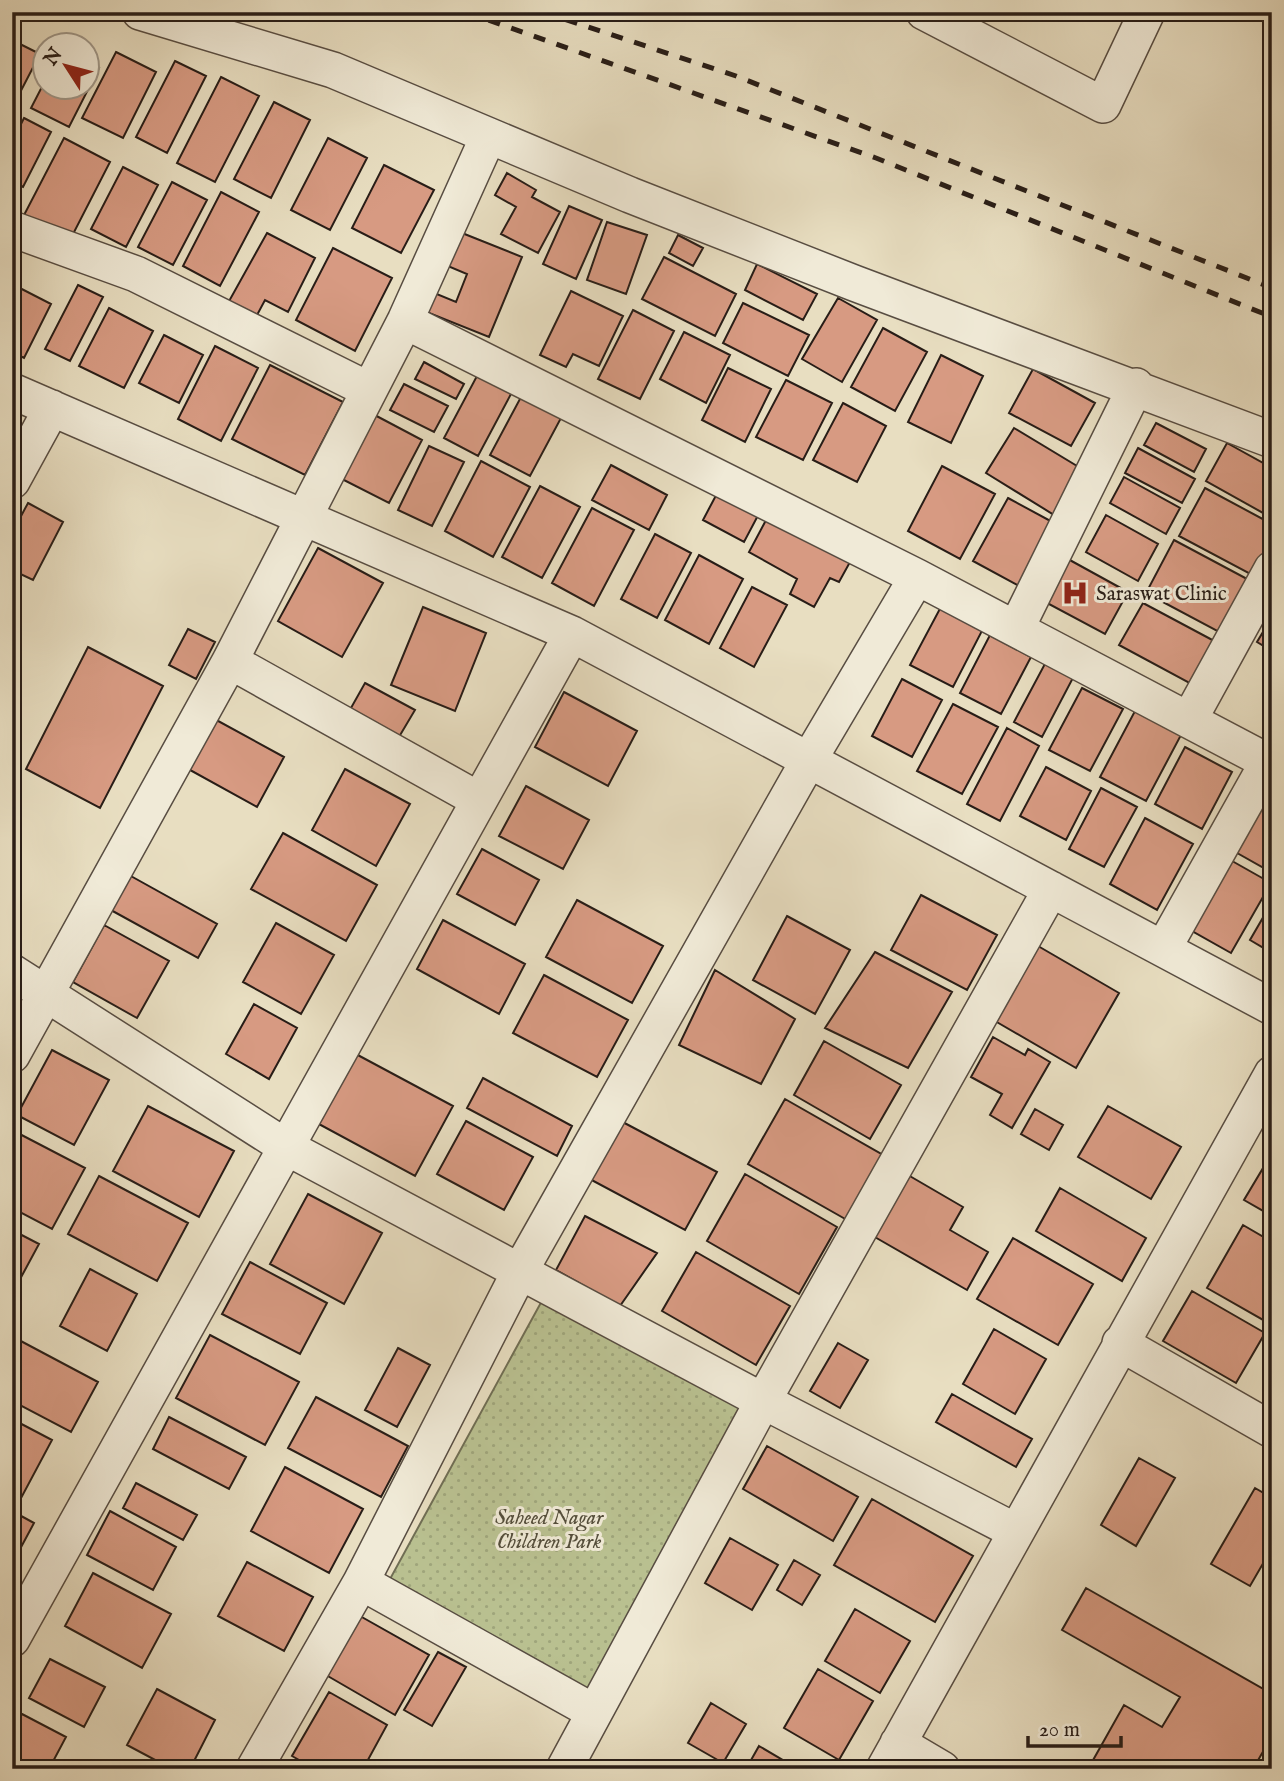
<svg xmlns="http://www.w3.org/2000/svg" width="1284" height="1781" viewBox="0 0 1284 1781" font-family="'IM FELL English',serif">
  <defs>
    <pattern id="park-dots" width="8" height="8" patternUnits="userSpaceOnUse" patternTransform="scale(1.75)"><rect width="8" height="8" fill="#b9c090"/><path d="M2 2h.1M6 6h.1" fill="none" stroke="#9fa57b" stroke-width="1.8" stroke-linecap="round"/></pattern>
  </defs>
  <rect width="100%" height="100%" fill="#e8dec1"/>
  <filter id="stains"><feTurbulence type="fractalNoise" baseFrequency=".00286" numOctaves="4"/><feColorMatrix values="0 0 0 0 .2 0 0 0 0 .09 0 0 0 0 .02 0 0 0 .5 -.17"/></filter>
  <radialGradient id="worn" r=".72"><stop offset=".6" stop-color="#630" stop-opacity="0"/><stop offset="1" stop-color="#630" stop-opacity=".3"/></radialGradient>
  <path fill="url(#park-dots)" stroke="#706e54" stroke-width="2" d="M 544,1297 L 745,1410 L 585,1705 L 384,1590 Z"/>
  <path fill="#d79a82" stroke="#281d17" stroke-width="2" d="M 12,40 L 40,54 L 12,108 Z
    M 116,52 L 156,72 L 123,138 L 82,118 Z
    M 175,61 L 206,76 L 167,153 L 136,137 Z
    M 88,62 L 99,68 L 69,127 L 31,108 L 46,79 L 46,88 L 88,88 Z
    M 221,77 L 259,96 L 215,182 L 177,163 Z
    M 274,102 L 310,120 L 271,198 L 234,179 Z
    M 24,118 L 51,132 L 23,187 L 12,182 L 12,142 Z
    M 64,138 L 110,162 L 70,240 L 23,217 Z
    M 328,138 L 367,158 L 330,230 L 291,210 Z
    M 384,165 L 434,190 L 401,253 L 352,228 Z
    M 123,167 L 158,185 L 126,247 L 91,229 Z
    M 507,173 L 536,190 L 532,197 L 560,212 L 538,253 L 501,234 L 516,207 L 495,195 Z
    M 172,182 L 207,200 L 173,265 L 138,247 Z
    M 221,192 L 259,212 L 220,286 L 183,266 Z
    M 569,206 L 602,220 L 576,279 L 543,264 Z
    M 607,222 L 647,235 L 626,294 L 587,280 Z
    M 457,231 L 522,257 L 489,337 L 424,311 L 432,292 L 456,302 L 467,274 L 443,264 Z
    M 267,233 L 315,258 L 288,312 L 265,300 L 256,317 L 228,303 Z
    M 678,235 L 703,248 L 693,266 L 669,253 Z
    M 333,248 L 392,278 L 355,351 L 296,320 Z
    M 664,257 L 736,294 L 715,336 L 642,299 Z
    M 757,264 L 817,294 L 803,320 L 745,290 Z
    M 12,284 L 51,304 L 24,358 L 12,352 Z
    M 78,285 L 103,297 L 70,361 L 45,349 Z
    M 571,291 L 623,316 L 599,366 L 573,354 L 566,367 L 540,355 Z
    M 838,298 L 877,320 L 842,382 L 802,359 Z
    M 743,303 L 809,335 L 788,376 L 723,343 Z
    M 109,308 L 153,331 L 124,388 L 79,366 Z
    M 633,310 L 674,331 L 640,399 L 598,379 Z
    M 883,328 L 927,352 L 895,411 L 851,387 Z
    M 684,332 L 730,355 L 706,403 L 660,379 Z
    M 164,335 L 203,355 L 179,403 L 139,383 Z
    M 215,346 L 258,368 L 221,441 L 178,419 Z
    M 941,355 L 983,376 L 951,443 L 908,422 Z
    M 424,362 L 464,384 L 456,399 L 415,379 Z
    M 270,365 L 343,402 L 305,475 L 232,439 Z
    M 728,368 L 771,389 L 745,442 L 702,420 Z
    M 1033,369 L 1095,403 L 1071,446 L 1009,413 Z
    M 478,374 L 512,392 L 478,456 L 444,438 Z
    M 786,380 L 832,403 L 803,460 L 756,437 Z
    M 404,384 L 448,406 L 434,432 L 390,410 Z
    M 521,397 L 561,418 L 530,476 L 490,455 Z
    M 843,403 L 886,426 L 857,482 L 813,460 Z
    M 369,412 L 422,440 L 389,503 L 336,476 Z
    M 1156,423 L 1206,449 L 1194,472 L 1144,445 Z
    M 1014,428 L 1087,472 L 1059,518 L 986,473 Z
    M 1227,443 L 1272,468 L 1272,518 L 1206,481 Z
    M 429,446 L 464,462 L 432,526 L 398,510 Z
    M 1138,448 L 1195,479 L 1182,503 L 1125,473 Z
    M 481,461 L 530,487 L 493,557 L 445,531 Z
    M 611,465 L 667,495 L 649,530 L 592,500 Z
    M 942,466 L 995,494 L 960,559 L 908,531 Z
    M 1124,477 L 1180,508 L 1166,534 L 1110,503 Z
    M 722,484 L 763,506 L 744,542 L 703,520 Z
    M 540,486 L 580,507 L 542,578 L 502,557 Z
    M 1205,488 L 1272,524 L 1272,548 L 1256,577 L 1179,536 Z
    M 1008,498 L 1056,524 L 1021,587 L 973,561 Z
    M 28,503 L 63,522 L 33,580 L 12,570 L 12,533 Z
    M 592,508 L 634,530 L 594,606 L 552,583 Z
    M 772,509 L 855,553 L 839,582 L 830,578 L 814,607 L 790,594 L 797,579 L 749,552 Z
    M 1106,515 L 1158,544 L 1138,581 L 1086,552 Z
    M 655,534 L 691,553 L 657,618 L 621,599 Z
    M 1174,540 L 1249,580 L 1221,633 L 1146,593 Z
    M 318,548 L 383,583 L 342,657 L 278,621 Z
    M 1057,553 L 1128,592 L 1105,634 L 1034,596 Z
    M 699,555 L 743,579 L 709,644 L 665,620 Z
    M 752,587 L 787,605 L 754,667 L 720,648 Z
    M 943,603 L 985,625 L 953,687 L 910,665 Z
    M 1143,603 L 1218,643 L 1195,686 L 1119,645 Z
    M 423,607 L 486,633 L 455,711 L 391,685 Z
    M 1272,617 L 1272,651 L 1257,642 Z
    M 188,629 L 215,642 L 196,679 L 169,665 Z
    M 990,635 L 1031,657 L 1001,714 L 960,693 Z
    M 88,647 L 163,686 L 100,808 L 26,769 Z
    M 1047,660 L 1075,674 L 1042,737 L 1014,722 Z
    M 902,679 L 942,700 L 912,757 L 872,736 Z
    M 365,683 L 415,710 L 396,742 L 347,715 Z
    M 1082,688 L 1123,709 L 1090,771 L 1049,750 Z
    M 564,692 L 637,731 L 608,786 L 535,747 Z
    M 953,704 L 998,727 L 962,794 L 917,771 Z
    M 1135,711 L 1181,735 L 1146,801 L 1100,777 Z
    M 209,716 L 284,757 L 257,807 L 181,765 Z
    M 1007,728 L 1039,746 L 1000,821 L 967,804 Z
    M 1185,747 L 1232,772 L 1202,829 L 1155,804 Z
    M 1046,767 L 1091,791 L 1066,840 L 1020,816 Z
    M 345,769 L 410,804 L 376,866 L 312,830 Z
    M 1272,784 L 1272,870 L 1271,872 L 1230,849 Z
    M 526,786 L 589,820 L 563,869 L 499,836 Z
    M 1101,788 L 1137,807 L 1104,867 L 1069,849 Z
    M 1145,818 L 1193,844 L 1157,910 L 1110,884 Z
    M 283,833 L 377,885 L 346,941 L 251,889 Z
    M 482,849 L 539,880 L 515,925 L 457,894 Z
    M 1225,857 L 1271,883 L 1231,953 L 1185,927 Z
    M 129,875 L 217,924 L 198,958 L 109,909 Z
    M 921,895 L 997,935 L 967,990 L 891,950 Z
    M 577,900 L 663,946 L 632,1003 L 546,957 Z
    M 1272,902 L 1272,953 L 1250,940 Z
    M 787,916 L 850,950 L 815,1014 L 753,980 Z
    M 443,920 L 525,964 L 499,1014 L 417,969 Z
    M 276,923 L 334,955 L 301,1014 L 243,982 Z
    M 104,925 L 169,961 L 137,1018 L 73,982 Z
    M 1038,946 L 1119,993 L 1076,1068 L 995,1021 Z
    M 875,952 L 952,992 L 908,1068 L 825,1028 Z
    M 715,970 L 795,1019 L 761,1084 L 679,1045 Z
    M 544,975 L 628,1020 L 597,1077 L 513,1033 Z
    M 254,1004 L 297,1028 L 269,1079 L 226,1054 Z
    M 993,1037 L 1025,1055 L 1028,1049 L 1050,1062 L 1012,1128 L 990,1115 L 1002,1094 L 971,1077 Z
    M 824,1041 L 901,1085 L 870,1139 L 794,1095 Z
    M 52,1050 L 109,1080 L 74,1145 L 17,1115 Z
    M 354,1053 L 453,1106 L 415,1176 L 317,1123 Z
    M 483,1078 L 572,1126 L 557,1156 L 467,1108 Z
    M 785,1099 L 883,1155 L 847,1220 L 748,1164 Z
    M 148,1106 L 234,1151 L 199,1217 L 113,1171 Z
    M 1108,1106 L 1181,1147 L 1151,1199 L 1078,1157 Z
    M 1035,1109 L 1063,1125 L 1049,1150 L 1021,1134 Z
    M 617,1119 L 717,1172 L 685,1230 L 586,1177 Z
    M 466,1121 L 533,1157 L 504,1210 L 437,1174 Z
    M 12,1130 L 85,1168 L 52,1229 L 12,1208 Z
    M 1272,1153 L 1272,1216 L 1244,1200 Z
    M 745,1174 L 837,1227 L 799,1294 L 707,1241 Z
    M 908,1175 L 963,1207 L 950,1230 L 988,1252 L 967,1290 L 873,1236 Z
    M 99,1176 L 188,1223 L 157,1281 L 68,1234 Z
    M 1060,1188 L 1146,1238 L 1122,1281 L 1036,1231 Z
    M 308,1194 L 382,1233 L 344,1304 L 270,1264 Z
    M 585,1216 L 657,1253 L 620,1306 L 556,1270 Z
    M 1243,1225 L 1272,1242 L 1272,1325 L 1207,1288 Z
    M 12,1230 L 39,1244 L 12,1294 Z
    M 1013,1238 L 1093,1284 L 1058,1345 L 977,1299 Z
    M 696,1252 L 790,1306 L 756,1365 L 662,1311 Z
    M 250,1262 L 327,1303 L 300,1354 L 222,1314 Z
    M 90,1269 L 137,1294 L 107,1351 L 60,1326 Z
    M 1192,1291 L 1265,1333 L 1236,1383 L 1163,1341 Z
    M 994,1329 L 1046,1359 L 1015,1414 L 963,1384 Z
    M 210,1335 L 299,1382 L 265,1445 L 176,1398 Z
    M 17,1339 L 98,1382 L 71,1432 L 12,1401 L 12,1347 Z
    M 838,1343 L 868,1360 L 840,1408 L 810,1391 Z
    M 398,1348 L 430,1365 L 397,1427 L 365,1410 Z
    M 952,1394 L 1032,1439 L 1016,1467 L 936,1422 Z
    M 316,1397 L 408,1446 L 381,1497 L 288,1448 Z
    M 169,1417 L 246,1457 L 229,1489 L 153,1449 Z
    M 12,1419 L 52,1440 L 20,1500 L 12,1496 Z
    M 767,1446 L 858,1497 L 833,1541 L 743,1489 Z
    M 1139,1458 L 1175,1478 L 1136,1546 L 1101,1525 Z
    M 285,1467 L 363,1509 L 329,1573 L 251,1531 Z
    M 136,1483 L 197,1515 L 183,1540 L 123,1508 Z
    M 1255,1488 L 1272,1498 L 1272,1548 L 1250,1586 L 1211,1564 Z
    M 872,1499 L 973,1556 L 935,1622 L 834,1565 Z
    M 12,1511 L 34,1523 L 12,1564 Z
    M 110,1511 L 176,1547 L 153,1590 L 87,1555 Z
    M 730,1538 L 778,1565 L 752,1610 L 705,1583 Z
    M 794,1560 L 820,1575 L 802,1605 L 777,1590 Z
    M 247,1562 L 313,1597 L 284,1651 L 218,1616 Z
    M 93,1573 L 171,1614 L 142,1668 L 65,1626 Z
    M 1086,1588 L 1272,1694 L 1272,1736 L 1253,1769 L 1103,1769 L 1092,1762 L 1124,1705 L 1162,1727 L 1180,1697 L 1062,1630 Z
    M 855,1609 L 910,1641 L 880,1693 L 825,1661 Z
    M 360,1616 L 429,1655 L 395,1715 L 326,1675 Z
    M 438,1652 L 466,1667 L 432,1726 L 404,1710 Z
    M 50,1659 L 105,1687 L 84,1727 L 29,1698 Z
    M 818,1669 L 873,1701 L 839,1760 L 784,1728 Z
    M 157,1689 L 215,1720 L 190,1769 L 172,1769 L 127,1745 Z
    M 329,1692 L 387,1725 L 363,1769 L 315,1769 L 292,1756 Z
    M 711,1703 L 746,1724 L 723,1763 L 688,1743 Z
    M 22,1714 L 66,1737 L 49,1769 L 12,1769 L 12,1732 Z
    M 759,1746 L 798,1769 L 746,1769 Z"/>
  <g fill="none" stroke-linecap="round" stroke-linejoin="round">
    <g stroke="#584d42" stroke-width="38">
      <path id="minor" d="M 140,12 L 333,70 L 630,195 L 854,283 L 1272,440
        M 924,12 L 1103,105 L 1147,12
        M 12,229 L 136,274 L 369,390
        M 405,321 L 917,577 L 1272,764
        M 12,391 L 572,634 L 1272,1007
        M 12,481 L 52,408
        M 1016,629 L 1136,386
        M 230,661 L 479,800
        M 1189,720 L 1272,569
        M 1163,949 L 1268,762
        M 12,972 L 286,1147 L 763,1401 L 1015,1531
        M 12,1055 L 230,661 L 405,321 L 488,137
        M 1120,1343 L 1272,1430
        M 361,1582 L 594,1712
        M 12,1639 L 572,634
        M 898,1743 L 942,1769
        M 254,1769 L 361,1582 L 520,1271 L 810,758 L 917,577
        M 564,1769 L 763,1401 L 1051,889
        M 884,1769 L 1272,1074"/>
    </g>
    <use href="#minor" stroke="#f0ead7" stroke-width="35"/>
    <path stroke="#281d17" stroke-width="5" stroke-dasharray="12 12" stroke-linecap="butt" d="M 466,12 L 876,158 L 1272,317
      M 543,12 L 736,76 L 1272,288"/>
  </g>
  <defs>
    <g id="hospital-bare" transform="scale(2.1)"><path d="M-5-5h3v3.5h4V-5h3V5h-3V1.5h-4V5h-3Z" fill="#8f2418" stroke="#f0ead7" stroke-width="2.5" paint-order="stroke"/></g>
  </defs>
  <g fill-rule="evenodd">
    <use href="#hospital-bare" x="1075" y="593"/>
  </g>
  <g text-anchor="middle" stroke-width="6" stroke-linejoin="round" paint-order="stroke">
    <g font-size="21" fill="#281d17" stroke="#f0ead7" text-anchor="start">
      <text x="1096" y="600">Saraswat Clinic</text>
    </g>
    <g font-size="21" font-style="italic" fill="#544e3b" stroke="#f0ead7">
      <text x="549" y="1524">Saheed Nagar<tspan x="549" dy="24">Children Park</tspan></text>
    </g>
  </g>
  <rect width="1284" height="1781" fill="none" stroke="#e8dec1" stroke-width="42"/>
  <rect x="14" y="14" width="1256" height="1753" fill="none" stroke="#281d17" stroke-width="3.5"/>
  <rect x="21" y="21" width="1242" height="1739" fill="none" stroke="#281d17" stroke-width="2"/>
  <g transform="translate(66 66) rotate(306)"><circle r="33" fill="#f0ead7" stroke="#a0988a" stroke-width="2"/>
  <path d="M0-5L12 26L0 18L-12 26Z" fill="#8f2418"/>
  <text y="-10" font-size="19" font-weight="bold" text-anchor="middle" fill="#281d17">N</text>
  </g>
  <path d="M1028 1736v10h93v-10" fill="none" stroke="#281d17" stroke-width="3.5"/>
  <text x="1039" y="1736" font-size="21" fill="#281d17" stroke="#f0ead7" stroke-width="5" paint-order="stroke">20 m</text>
  <rect width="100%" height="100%" filter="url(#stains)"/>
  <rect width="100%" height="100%" fill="url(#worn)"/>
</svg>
